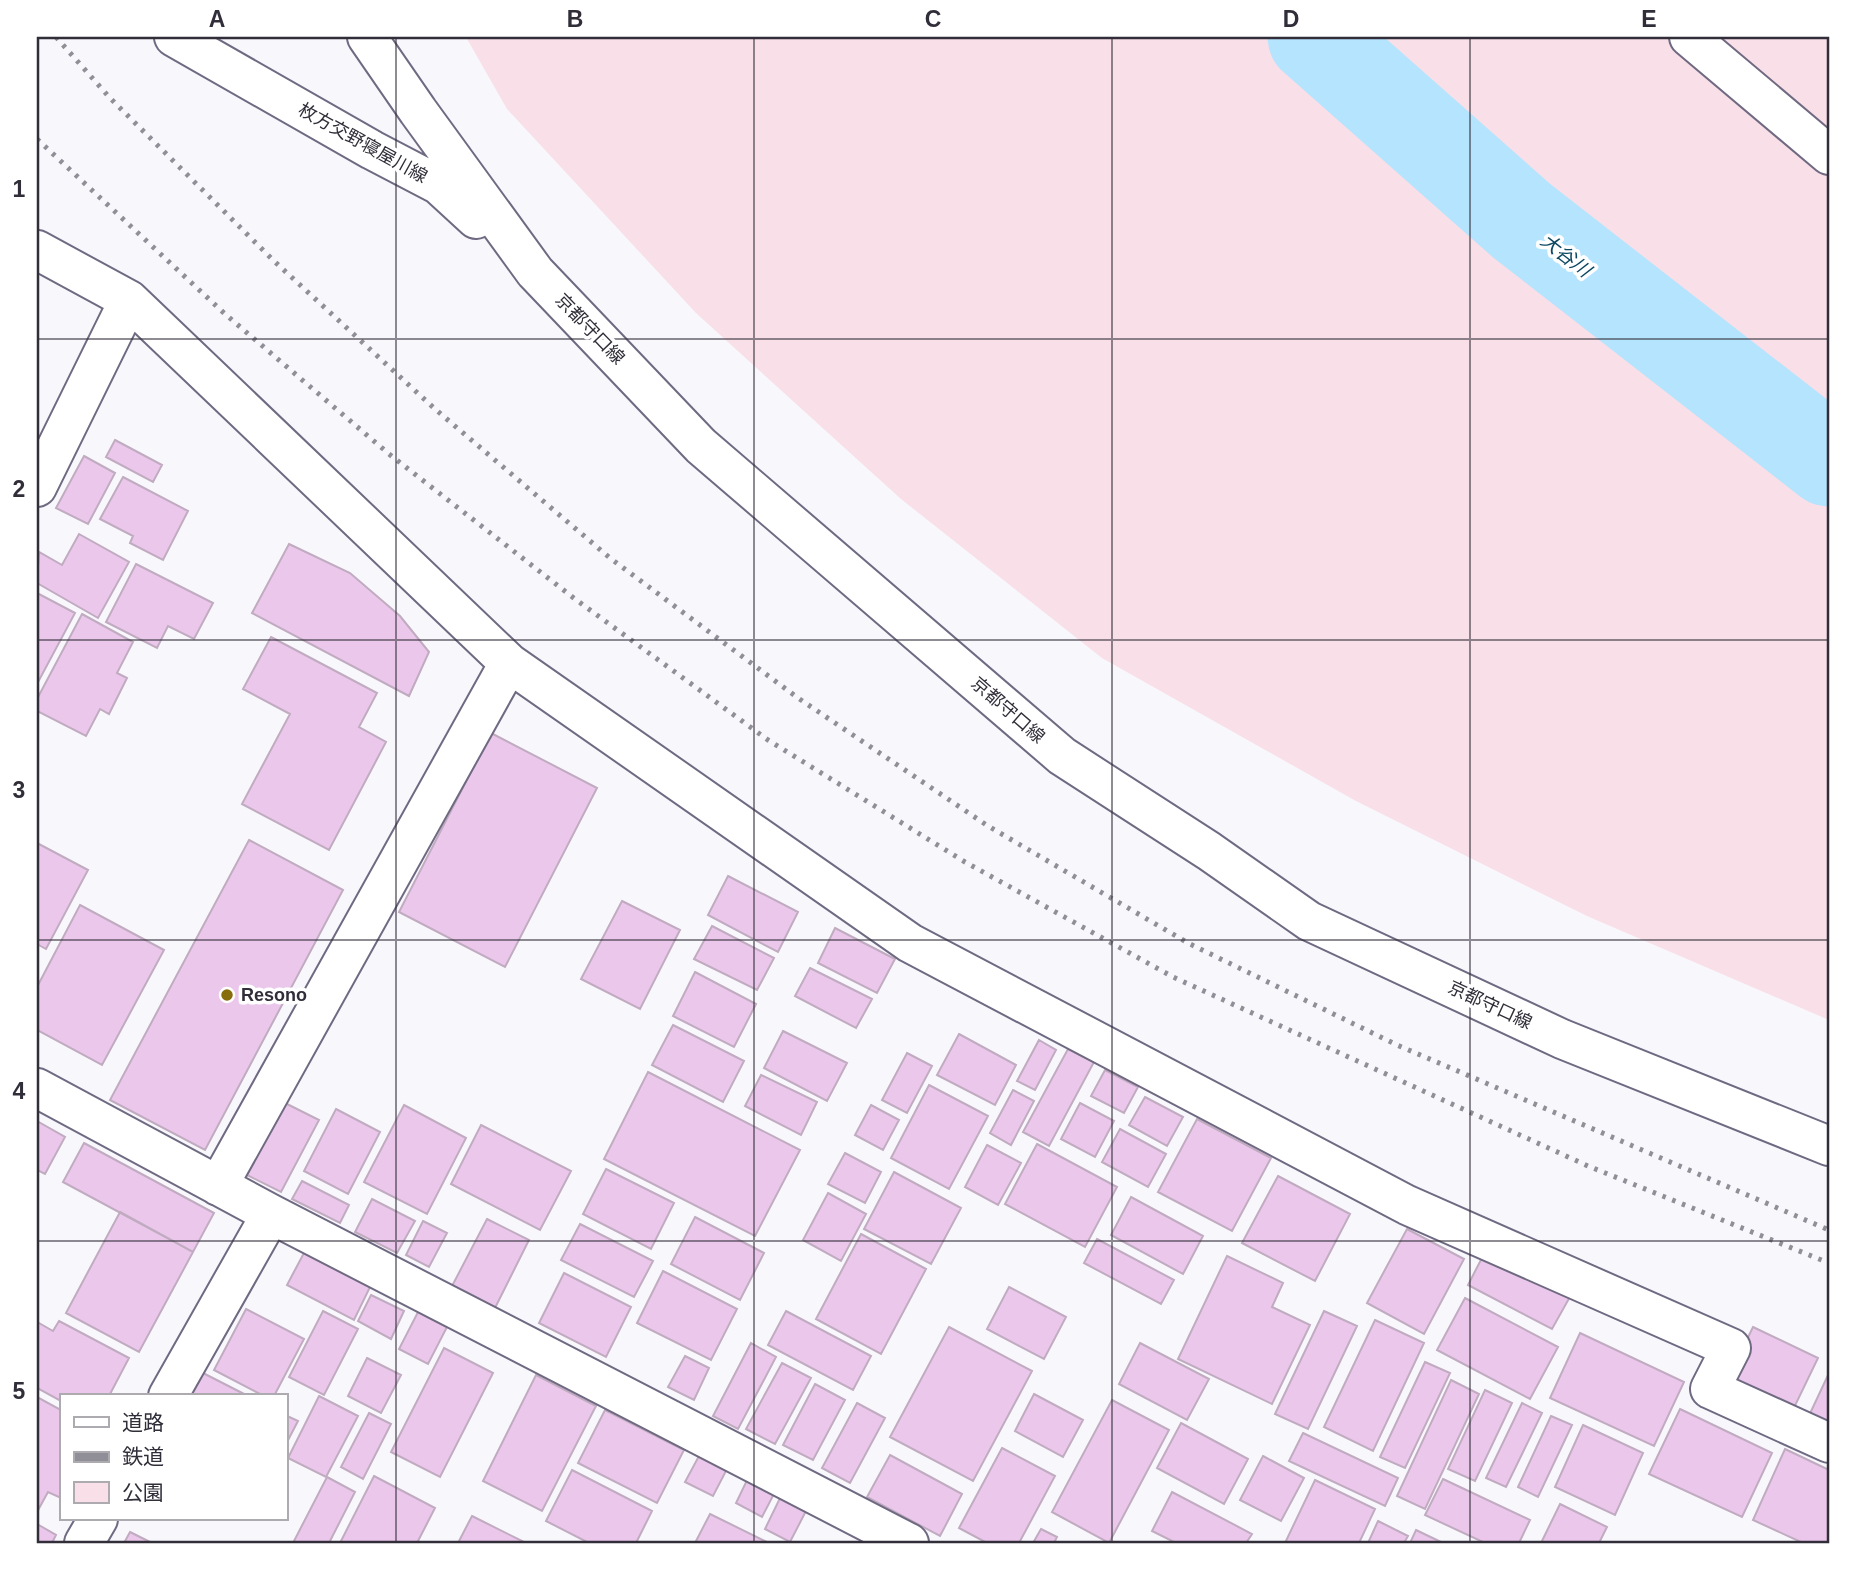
<svg xmlns="http://www.w3.org/2000/svg" width="1866" height="1580" viewBox="0 0 1866 1580" font-family="Helvetica,'Noto Sans JP',sans-serif">
  <rect width="100%" height="100%" fill="#f8f7fc"/>
  <path fill="#f9dfe7" d="M 466,37 L 1829,37 L 1829,1020 L 1587,916 L 1356,801 L 1102,658 L 901,499 L 696,313 L 507,109 Z"/>
  <g fill="none" stroke-linecap="round" stroke-linejoin="round">
    <path stroke="#b5e4fe" stroke-width="93" d="M 1314,37 L 1522,221 L 1829,460"/>
  </g>
  <path fill="#ebc8eb" stroke="#c0abc0" stroke-width="2" d="M 115,440 L 162,465 L 153,482 L 106,457 Z
    M 84,456 L 115,473 L 88,524 L 56,508 Z
    M 123,477 L 188,511 L 163,560 L 130,543 L 133,536 L 100,519 Z
    M 79,534 L 129,562 L 98,618 L 37,583 L 39,552 L 62,565 Z
    M 289,544 L 350,573 L 400,616 L 429,652 L 409,696 L 252,613 Z
    M 136,564 L 213,603 L 194,639 L 168,626 L 157,648 L 106,622 Z
    M 37,593 L 75,613 L 37,684 Z
    M 82,614 L 133,642 L 117,673 L 127,678 L 109,714 L 100,709 L 86,736 L 37,711 L 37,699 Z
    M 271,637 L 377,693 L 359,727 L 386,742 L 329,850 L 242,804 L 290,714 L 243,689 Z
    M 491,733 L 597,788 L 505,967 L 399,912 Z
    M 249,840 L 343,890 L 205,1150 L 110,1100 Z
    M 37,843 L 88,870 L 46,949 L 37,944 Z
    M 728,876 L 798,912 L 778,952 L 708,915 Z
    M 622,901 L 680,930 L 640,1009 L 581,979 Z
    M 80,905 L 164,950 L 102,1065 L 37,1030 L 37,987 Z
    M 712,926 L 774,958 L 757,990 L 694,959 Z
    M 835,928 L 895,959 L 877,993 L 818,963 Z
    M 810,968 L 872,999 L 856,1028 L 795,996 Z
    M 695,972 L 756,1004 L 734,1047 L 673,1016 Z
    M 673,1025 L 744,1061 L 723,1102 L 652,1065 Z
    M 783,1031 L 847,1063 L 827,1101 L 764,1068 Z
    M 959,1034 L 1016,1065 L 995,1105 L 937,1075 Z
    M 1039,1040 L 1056,1050 L 1035,1090 L 1017,1081 Z
    M 1068,1049 L 1094,1062 L 1049,1146 L 1023,1132 Z
    M 907,1053 L 932,1066 L 907,1113 L 882,1100 Z
    M 1105,1070 L 1138,1087 L 1124,1113 L 1091,1096 Z
    M 648,1072 L 800,1150 L 755,1236 L 604,1159 Z
    M 761,1075 L 817,1102 L 801,1135 L 745,1106 Z
    M 929,1085 L 988,1116 L 949,1189 L 891,1158 Z
    M 1013,1090 L 1034,1101 L 1011,1145 L 990,1133 Z
    M 1145,1097 L 1183,1117 L 1167,1146 L 1129,1125 Z
    M 283,1102 L 319,1120 L 281,1192 L 247,1175 Z
    M 1080,1103 L 1114,1121 L 1095,1157 L 1061,1139 Z
    M 404,1105 L 466,1138 L 427,1214 L 364,1182 Z
    M 871,1105 L 899,1120 L 883,1150 L 855,1135 Z
    M 336,1109 L 380,1132 L 348,1194 L 304,1171 Z
    M 1197,1119 L 1271,1158 L 1232,1231 L 1158,1192 Z
    M 37,1121 L 65,1137 L 45,1174 L 37,1170 Z
    M 481,1125 L 571,1171 L 540,1230 L 451,1184 Z
    M 1120,1129 L 1166,1154 L 1148,1187 L 1102,1162 Z
    M 84,1143 L 214,1213 L 193,1252 L 63,1182 Z
    M 1037,1144 L 1117,1187 L 1085,1247 L 1005,1204 Z
    M 987,1145 L 1021,1163 L 998,1205 L 965,1187 Z
    M 845,1153 L 881,1172 L 865,1203 L 828,1184 Z
    M 606,1169 L 674,1203 L 651,1249 L 583,1214 Z
    M 894,1172 L 961,1208 L 931,1264 L 864,1229 Z
    M 1278,1176 L 1350,1214 L 1315,1281 L 1242,1243 Z
    M 302,1181 L 349,1205 L 340,1223 L 292,1199 Z
    M 828,1193 L 866,1214 L 841,1261 L 803,1240 Z
    M 1131,1197 L 1203,1236 L 1183,1274 L 1111,1235 Z
    M 372,1199 L 415,1221 L 397,1253 L 355,1232 Z
    M 120,1212 L 193,1252 L 139,1352 L 66,1313 Z
    M 695,1217 L 764,1253 L 740,1300 L 671,1264 Z
    M 487,1219 L 529,1240 L 494,1310 L 451,1288 Z
    M 423,1221 L 447,1233 L 429,1267 L 406,1255 Z
    M 580,1224 L 653,1261 L 634,1297 L 561,1260 Z
    M 1407,1229 L 1464,1259 L 1424,1334 L 1367,1303 Z
    M 861,1234 L 926,1269 L 881,1354 L 816,1319 Z
    M 1097,1239 L 1174,1280 L 1161,1304 L 1084,1263 Z
    M 1486,1250 L 1571,1295 L 1552,1329 L 1468,1285 Z
    M 305,1251 L 371,1285 L 354,1320 L 287,1285 Z
    M 1227,1256 L 1283,1283 L 1272,1307 L 1310,1325 L 1272,1404 L 1178,1359 Z
    M 663,1271 L 737,1309 L 711,1360 L 637,1323 Z
    M 564,1273 L 631,1307 L 606,1357 L 539,1323 Z
    M 1009,1287 L 1066,1317 L 1044,1359 L 987,1329 Z
    M 371,1295 L 404,1311 L 391,1339 L 358,1321 Z
    M 1465,1298 L 1558,1347 L 1530,1399 L 1437,1350 Z
    M 246,1309 L 304,1339 L 274,1396 L 264,1396 L 214,1370 Z
    M 323,1311 L 358,1329 L 324,1395 L 289,1377 Z
    M 786,1311 L 871,1356 L 853,1390 L 768,1345 Z
    M 1324,1311 L 1357,1326 L 1308,1429 L 1275,1414 Z
    M 418,1312 L 447,1327 L 428,1364 L 399,1349 Z
    M 1375,1320 L 1424,1343 L 1373,1451 L 1324,1427 Z
    M 59,1321 L 129,1358 L 109,1396 L 61,1396 L 61,1401 L 37,1388 L 37,1322 L 53,1331 Z
    M 949,1327 L 1032,1371 L 973,1481 L 890,1437 Z
    M 1753,1327 L 1818,1358 L 1790,1416 L 1724,1386 Z
    M 1580,1333 L 1684,1382 L 1654,1446 L 1550,1398 Z
    M 751,1343 L 776,1357 L 738,1429 L 713,1416 Z
    M 1140,1343 L 1209,1379 L 1187,1420 L 1119,1384 Z
    M 444,1348 L 493,1373 L 440,1477 L 391,1452 Z
    M 685,1356 L 709,1368 L 694,1400 L 668,1387 Z
    M 367,1358 L 401,1375 L 381,1413 L 348,1396 Z
    M 1425,1362 L 1450,1373 L 1405,1468 L 1380,1457 Z
    M 782,1363 L 811,1378 L 775,1444 L 746,1429 Z
    M 203,1373 L 248,1396 L 191,1396 Z
    M 1829,1373 L 1829,1433 L 1806,1422 Z
    M 536,1375 L 596,1406 L 542,1511 L 483,1481 Z
    M 1451,1380 L 1479,1394 L 1425,1509 L 1397,1496 Z
    M 815,1384 L 845,1400 L 813,1460 L 783,1445 Z
    M 1485,1390 L 1512,1403 L 1475,1481 L 1448,1469 Z
    M 1034,1394 L 1083,1420 L 1063,1457 L 1015,1431 Z
    M 319,1396 L 358,1416 L 326,1477 L 288,1458 Z
    M 37,1397 L 61,1410 L 61,1498 L 48,1492 L 37,1512 Z
    M 1112,1400 L 1169,1430 L 1109,1543 L 1052,1512 Z
    M 857,1403 L 885,1418 L 850,1483 L 822,1468 Z
    M 1522,1403 L 1542,1413 L 1506,1487 L 1486,1478 Z
    M 1680,1409 L 1772,1453 L 1742,1517 L 1649,1474 Z
    M 605,1410 L 684,1450 L 657,1503 L 578,1463 Z
    M 369,1413 L 391,1424 L 363,1479 L 341,1467 Z
    M 285,1415 L 298,1421 L 285,1446 Z
    M 1551,1416 L 1572,1425 L 1538,1497 L 1518,1487 Z
    M 1181,1423 L 1248,1459 L 1224,1504 L 1157,1468 Z
    M 1583,1425 L 1643,1453 L 1615,1515 L 1555,1487 Z
    M 1303,1433 L 1398,1478 L 1385,1506 L 1289,1461 Z
    M 1002,1448 L 1055,1476 L 1019,1543 L 987,1543 L 959,1528 Z
    M 1785,1449 L 1829,1470 L 1829,1543 L 1803,1543 L 1753,1520 Z
    M 700,1454 L 727,1469 L 713,1496 L 685,1482 Z
    M 890,1455 L 962,1494 L 940,1536 L 867,1497 Z
    M 1263,1456 L 1304,1478 L 1281,1521 L 1240,1500 Z
    M 572,1470 L 652,1511 L 636,1543 L 589,1543 L 546,1521 Z
    M 374,1476 L 435,1508 L 417,1543 L 340,1543 Z
    M 749,1476 L 776,1490 L 762,1517 L 736,1503 Z
    M 327,1477 L 355,1492 L 329,1543 L 293,1543 Z
    M 1443,1479 L 1530,1520 L 1519,1543 L 1485,1543 L 1425,1515 Z
    M 1315,1480 L 1375,1509 L 1359,1543 L 1285,1543 Z
    M 1172,1492 L 1252,1534 L 1246,1543 L 1176,1543 L 1152,1531 Z
    M 781,1496 L 807,1509 L 790,1542 L 765,1529 Z
    M 1560,1504 L 1607,1527 L 1599,1543 L 1541,1543 Z
    M 710,1514 L 769,1543 L 695,1543 Z
    M 472,1516 L 526,1543 L 458,1543 Z
    M 1378,1521 L 1408,1536 L 1404,1543 L 1368,1543 Z
    M 37,1524 L 56,1535 L 52,1543 L 37,1543 Z
    M 1041,1529 L 1057,1537 L 1054,1543 L 1033,1543 Z
    M 1416,1530 L 1443,1543 L 1410,1543 Z
    M 130,1532 L 152,1543 L 124,1543 Z"/>
  <g fill="none" stroke-linecap="round" stroke-linejoin="round">
    <g stroke="#6f6a82" stroke-width="42">
      <path id="minor" d="M 1689,37 L 1829,155
        M 37,250 L 129,300 L 509,663 L 910,943 L 1407,1205 L 1731,1348 L 1710,1389 L 1829,1443
        M 37,487 L 129,300
        M 37,1088 L 271,1214 L 909,1543
        M 218,1186 L 509,663
        M 168,1396 L 271,1214
        M 84,1543 L 98,1519"/>
    </g>
    <g stroke="#6f6a82" stroke-width="42">
      <path id="major" d="M 174,37 L 372,150 L 439,185 L 476,219
        M 367,37 L 418,111 L 535,272 L 701,446 L 1062,756 L 1209,851 L 1309,921 L 1562,1039 L 1829,1146"/>
    </g>
    <use href="#minor" stroke="#fff" stroke-width="38"/>
    <use href="#major" stroke="#fff" stroke-width="38"/>
    <path stroke="#908e96" stroke-width="5" stroke-dasharray="3.5 7" stroke-linecap="butt" d="M 56,37 L 110,98 L 274,261 L 435,409 L 610,558 L 798,698 L 988,826 L 1188,943 L 1397,1045 L 1829,1230
      M 37,139 L 225,314 L 389,454 L 575,599 L 768,740 L 965,862 L 1173,977 L 1588,1166 L 1829,1263"/>
  </g>
  <path fill="none" stroke="#312e39" stroke-width="2" stroke-opacity="0.55" d="M 396,37 L 396,1543M 754,37 L 754,1543M 1112,37 L 1112,1543M 1470,37 L 1470,1543M 37,339 L 1829,339M 37,640 L 1829,640M 37,940 L 1829,940M 37,1241 L 1829,1241"/>
  <circle fill="#876d0c" stroke="#fff" stroke-width="2.5" cx="227" cy="995" r="7"/>
  <g text-anchor="middle" stroke-width="7" stroke-linejoin="round" paint-order="stroke">
    <g font-size="18" fill="#312e39" stroke="#fff">
      <text transform="translate(363 143) rotate(29)" y="6">枚方交野寝屋川線</text>
      <text transform="translate(590 329) rotate(46)" y="6">京都守口線</text>
      <text transform="translate(1008 710) rotate(41)" y="6">京都守口線</text>
      <text transform="translate(1490 1005) rotate(25)" y="6">京都守口線</text>
    </g>
    <g font-size="18" font-weight="bold" fill="#312e39" stroke="#fff" text-anchor="start">
      <text x="241" y="1001">Resono</text>
    </g>
    <g font-size="19" font-style="italic" fill="#0c4862" stroke="#fff">
      <text transform="translate(1566 255) rotate(38)" y="7">大谷川</text>
    </g>
  </g>
  <rect width="1866" height="1580" fill="none" stroke="#ffffff" stroke-width="77"/>
  <rect x="60" y="1394" width="228" height="126" fill="#ffffff" stroke="#adabb0" stroke-width="2"/>
  <rect x="74" y="1417" width="35" height="10" fill="#ffffff" stroke="#adabb0" stroke-width="2"/>
  <text x="122" y="1430" font-size="21" fill="#312e39">道路</text>
  <rect x="74" y="1452" width="35" height="10" fill="#908e96" stroke="#adabb0" stroke-width="2"/>
  <text x="122" y="1464" font-size="21" fill="#312e39">鉄道</text>
  <rect x="74" y="1482" width="35" height="21" fill="#f9dfe7" stroke="#adabb0" stroke-width="2"/>
  <text x="122" y="1500" font-size="21" fill="#312e39">公園</text>
  <rect x="38" y="38" width="1790" height="1504" fill="none" stroke="#312e39" stroke-width="2.5"/>
  <g font-size="23" text-anchor="middle" font-weight="bold" fill="#312e39">
    <text x="217" y="27">A</text>
    <text x="575" y="27">B</text>
    <text x="933" y="27">C</text>
    <text x="1291" y="27">D</text>
    <text x="1649" y="27">E</text>
    <text x="19" y="197">1</text>
    <text x="19" y="497">2</text>
    <text x="19" y="798">3</text>
    <text x="19" y="1099">4</text>
    <text x="19" y="1399">5</text>
  </g>
</svg>
